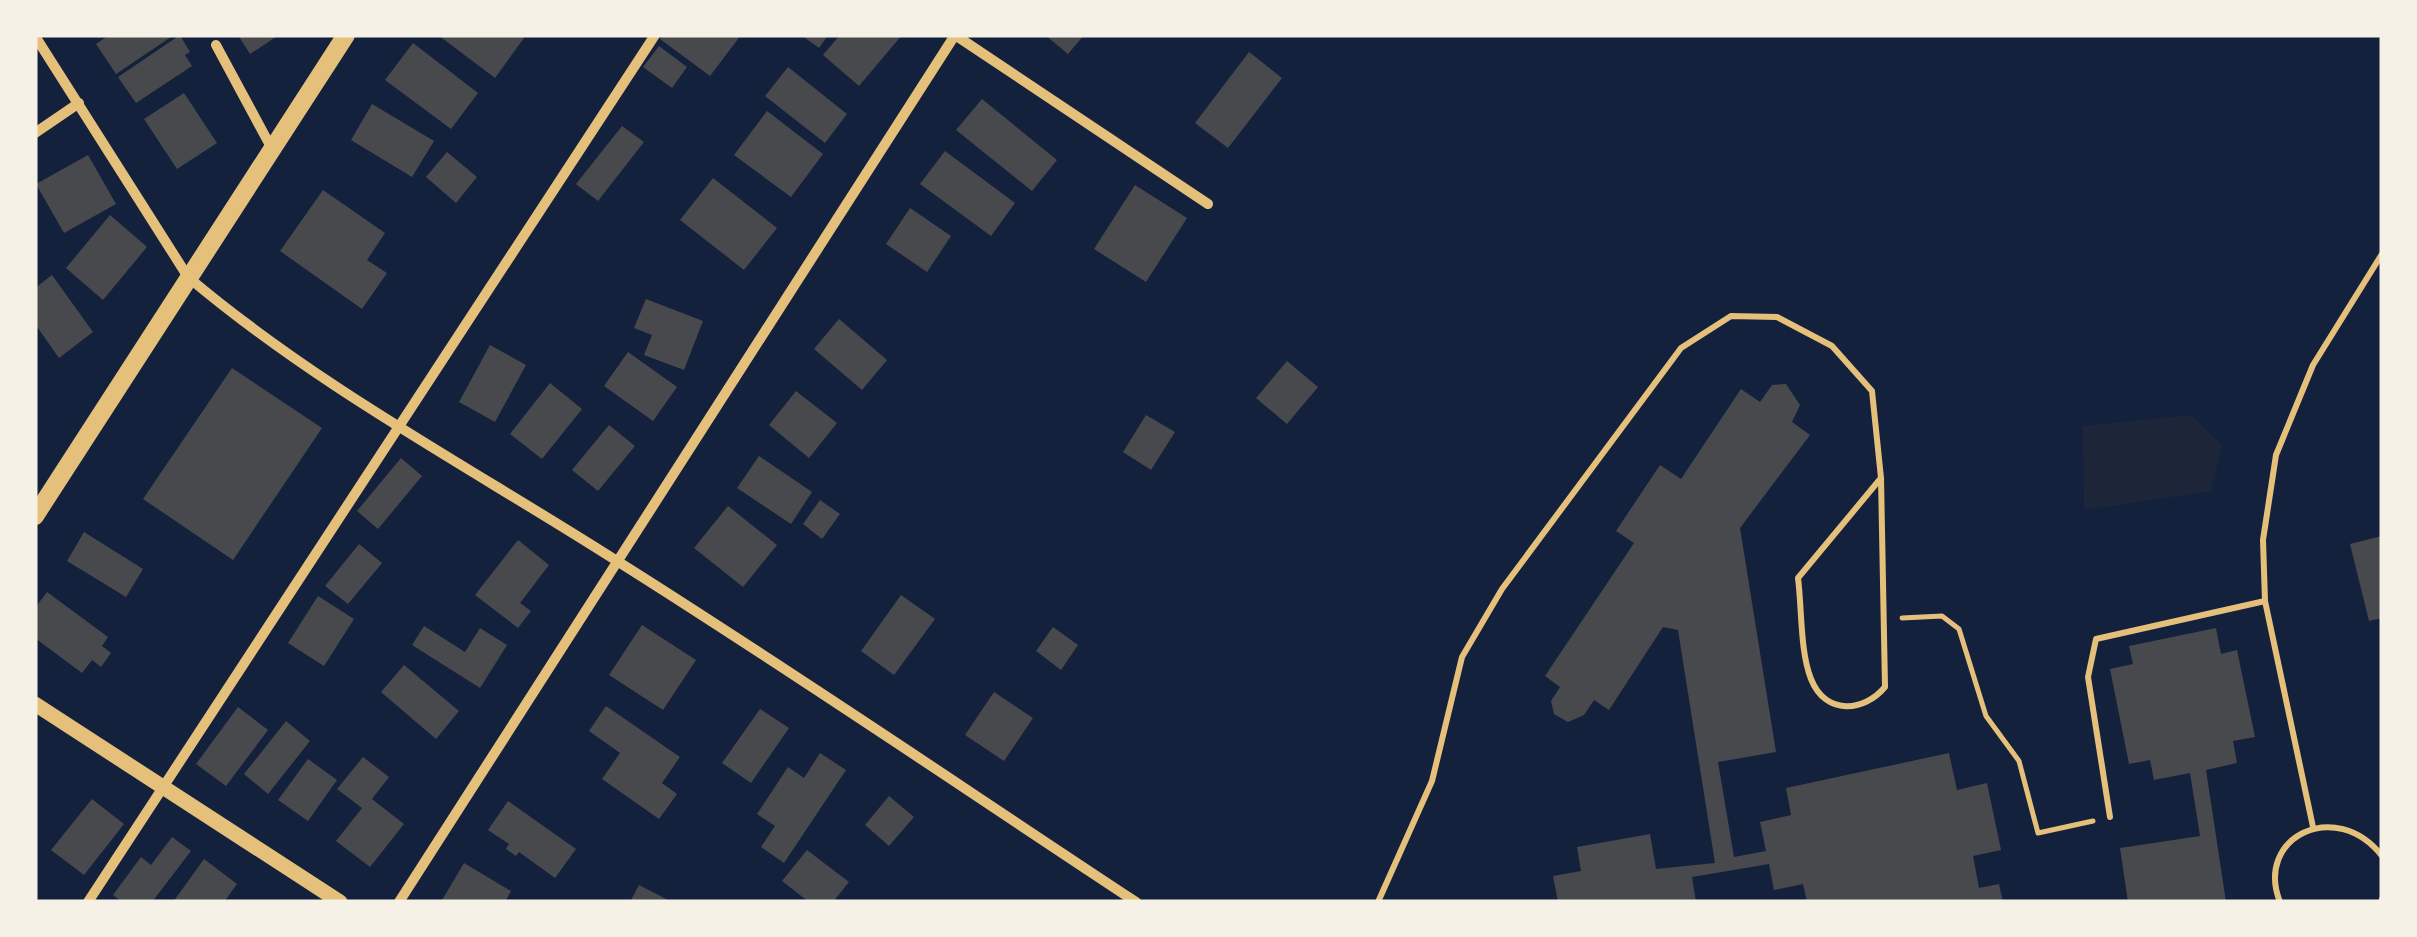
<svg xmlns="http://www.w3.org/2000/svg" width="2417" height="937" viewBox="0 0 2417 937" font-family="'Exo 2',sans-serif">
  <rect width="100%" height="100%" fill="#14213d"/>
  <path fill="#1d2539" d="M 2191,415 L 2222,446 L 2211,491 L 2084,510 L 2083,426 Z"/>
  <path fill="#48494c" d="M 109,35 L 174,35 L 116,74 L 96,44 Z
    M 180,35 L 190,52 L 185,55 L 192,66 L 136,103 L 118,77 Z
    M 238,35 L 279,35 L 250,54 Z
    M 438,35 L 520,35 L 524,38 L 495,78 Z
    M 663,35 L 741,35 L 710,76 L 660,39 Z
    M 801,35 L 828,35 L 819,48 Z
    M 840,35 L 902,35 L 859,86 L 823,55 Z
    M 1045,35 L 1084,35 L 1068,54 Z
    M 413,43 L 478,93 L 451,129 L 385,80 Z
    M 659,46 L 687,67 L 672,88 L 643,67 Z
    M 1249,52 L 1282,78 L 1228,148 L 1195,123 Z
    M 788,67 L 847,114 L 825,143 L 765,96 Z
    M 184,93 L 217,143 L 177,169 L 144,119 Z
    M 982,99 L 1057,160 L 1032,191 L 956,130 Z
    M 372,104 L 434,141 L 412,177 L 351,140 Z
    M 767,111 L 823,154 L 791,197 L 734,155 Z
    M 622,126 L 644,142 L 598,201 L 576,184 Z
    M 945,151 L 1015,203 L 991,236 L 920,184 Z
    M 447,152 L 477,177 L 456,203 L 426,177 Z
    M 88,155 L 116,204 L 64,233 L 36,184 Z
    M 713,178 L 777,228 L 744,270 L 680,220 Z
    M 1135,185 L 1187,218 L 1146,282 L 1094,249 Z
    M 323,190 L 385,233 L 367,260 L 387,273 L 362,309 L 280,251 Z
    M 910,208 L 951,236 L 927,272 L 886,244 Z
    M 110,215 L 147,247 L 103,300 L 66,268 Z
    M 52,275 L 93,332 L 59,358 L 35,324 L 35,288 Z
    M 646,299 L 703,321 L 684,370 L 644,355 L 652,335 L 634,328 Z
    M 839,319 L 887,360 L 862,390 L 814,349 Z
    M 490,345 L 526,365 L 495,422 L 459,402 Z
    M 628,352 L 677,387 L 653,421 L 604,386 Z
    M 1287,361 L 1318,387 L 1287,424 L 1256,398 Z
    M 232,368 L 322,428 L 233,560 L 143,499 Z
    M 550,383 L 582,409 L 542,459 L 510,434 Z
    M 1786,384 L 1800,405 L 1792,422 L 1810,435 L 1740,528 L 1776,752 L 1718,762 L 1734,857 L 1766,851 L 1760,822 L 1791,815 L 1786,788 L 1949,753 L 1957,790 L 1987,783 L 2001,850 L 1973,856 L 1979,888 L 1999,884 L 2003,902 L 1807,902 L 1803,884 L 1774,890 L 1769,864 L 1692,877 L 1696,902 L 1558,902 L 1553,876 L 1581,871 L 1577,847 L 1650,834 L 1656,869 L 1715,863 L 1678,630 L 1663,627 L 1609,710 L 1594,700 L 1584,715 L 1568,722 L 1554,714 L 1551,701 L 1560,687 L 1545,676 L 1634,543 L 1616,531 L 1660,465 L 1681,479 L 1741,389 L 1760,402 L 1772,385 Z
    M 796,391 L 837,423 L 809,458 L 769,425 Z
    M 1146,415 L 1175,432 L 1151,470 L 1123,452 Z
    M 609,425 L 635,446 L 598,491 L 572,470 Z
    M 759,456 L 812,492 L 791,524 L 737,488 Z
    M 401,458 L 422,476 L 378,529 L 357,511 Z
    M 820,500 L 840,514 L 822,539 L 803,524 Z
    M 728,506 L 777,545 L 743,587 L 694,548 Z
    M 84,532 L 143,569 L 126,597 L 67,561 Z
    M 2382,536 L 2382,618 L 2369,621 L 2350,544 Z
    M 518,540 L 549,565 L 520,603 L 531,611 L 518,628 L 475,595 Z
    M 359,544 L 382,563 L 348,604 L 325,586 Z
    M 47,592 L 108,637 L 102,646 L 111,653 L 101,667 L 92,660 L 82,673 L 35,638 L 35,608 Z
    M 901,595 L 935,619 L 894,675 L 861,651 Z
    M 318,596 L 354,619 L 324,666 L 288,643 Z
    M 642,625 L 696,660 L 663,710 L 609,675 Z
    M 424,626 L 465,652 L 480,628 L 507,645 L 480,688 L 412,645 Z
    M 1053,627 L 1078,645 L 1061,670 L 1036,651 Z
    M 2216,628 L 2221,654 L 2237,650 L 2255,737 L 2233,741 L 2237,763 L 2206,770 L 2226,902 L 2128,902 L 2120,848 L 2200,836 L 2190,773 L 2154,780 L 2150,760 L 2129,764 L 2110,669 L 2133,664 L 2129,646 Z
    M 404,665 L 459,711 L 436,739 L 381,692 Z
    M 994,692 L 1033,718 L 1004,761 L 965,735 Z
    M 606,706 L 680,757 L 662,783 L 677,794 L 659,819 L 602,779 L 620,753 L 589,731 Z
    M 238,707 L 268,730 L 226,786 L 196,764 Z
    M 760,709 L 789,728 L 751,783 L 722,763 Z
    M 286,721 L 310,741 L 268,794 L 244,774 Z
    M 820,753 L 846,770 L 784,863 L 761,847 L 775,826 L 757,814 L 788,767 L 804,778 Z
    M 363,757 L 389,777 L 372,799 L 404,824 L 370,867 L 336,841 L 362,808 L 337,789 Z
    M 308,759 L 337,780 L 308,821 L 278,800 Z
    M 889,796 L 914,817 L 889,846 L 865,825 Z
    M 92,799 L 124,824 L 84,875 L 51,850 Z
    M 508,801 L 576,849 L 555,878 L 519,852 L 516,856 L 506,849 L 509,844 L 488,830 Z
    M 172,837 L 191,851 L 152,902 L 122,902 L 113,895 L 141,857 L 151,865 Z
    M 807,850 L 849,882 L 833,902 L 809,902 L 782,881 Z
    M 204,859 L 237,884 L 224,902 L 173,902 Z
    M 464,863 L 511,891 L 505,902 L 441,902 Z
    M 639,885 L 672,902 L 630,902 Z"/>
  <g fill="none" stroke-linecap="round" stroke-linejoin="round">
    <path stroke="#e5c07b" stroke-width="5" d="M 1902,618 L 1942,616 L 1959,629 L 1986,716 L 2019,761 L 2038,833 L 2093,821"/>
    <path stroke="#e5c07b" stroke-width="6" d="M 2110,817 L 2088,677 L 2096,639 L 2265,601
      M 2313,827 L 2265,601 L 2263,540 L 2276,455 L 2313,365 L 2382,254
      M 1378,902 L 1432,781 L 1462,657 L 1502,589 L 1681,348 L 1731,316 L 1777,317 L 1832,346 L 1872,391 L 1881,478 L 1885,687 C 1864,712 1826,716 1811,679 C 1800,651 1802,609 1798,578 L 1881,478
      M 2280,902 C 2254,837 2336,797 2382,856
      M 2381,902 L 2382,899"/>
    <path stroke="#e5c07b" stroke-width="10" d="M 955,35 L 1208,204
      M 35,36 L 188,277 C 318,387 473,469 617,561 C 792,671 963,788 1136,902
      M 216,45 L 272,149
      M 35,133 L 79,103
      M 88,902 L 655,35
      M 399,902 L 955,35"/>
    <path stroke="#e5c07b" stroke-width="15" d="M 35,704 L 340,902"/>
    <path stroke="#e5c07b" stroke-width="18" d="M 35,516 L 346,35"/>
  </g>
  <rect width="2417" height="937" fill="none" stroke="#f6f1e7" stroke-width="75"/>
</svg>
